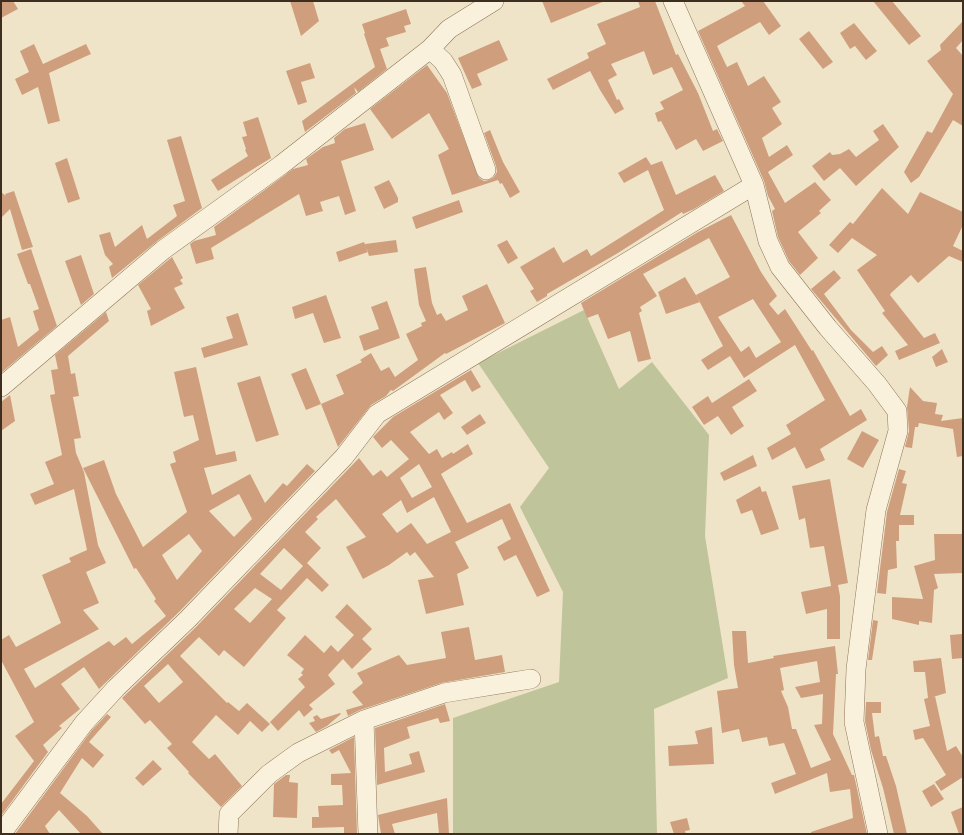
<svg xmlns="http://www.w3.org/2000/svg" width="964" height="835" viewBox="0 0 964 835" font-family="'IBM Plex Serif',serif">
  <rect width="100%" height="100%" fill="#f0e4c8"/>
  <path fill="#bfc49a" d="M 584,310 L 619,389 L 652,362 L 709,435 L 705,536 L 728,678 L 654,709 L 657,834 L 453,834 L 453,718 L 559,682 L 563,592 L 520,507 L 549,468 L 478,363 Z"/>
  <path fill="#cf9f7d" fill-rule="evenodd" d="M 1,1 L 13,1 L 18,9 L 1,18 Z
    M 290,1 L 313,1 L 319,21 L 301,36 Z
    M 542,1 L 605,1 L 551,23 Z
    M 638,1 L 655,1 L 676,55 L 678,54 L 698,93 L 713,131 L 717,129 L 723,141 L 703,151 L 696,139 L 676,150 L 661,121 L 658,122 L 655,113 L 664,109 L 660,102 L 683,90 L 672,67 L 653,75 L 644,51 L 611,64 L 617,75 L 608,80 L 617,100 L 619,99 L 624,109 L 615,114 L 600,90 L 590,71 L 553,90 L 547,79 L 589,58 L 587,53 L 606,44 L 597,24 L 640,7 Z
    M 741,1 L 763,1 L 781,26 L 769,35 L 760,22 L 717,46 L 727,67 L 737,62 L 748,86 L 764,76 L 781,102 L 772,108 L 782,124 L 762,138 L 769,157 L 787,145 L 793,155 L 768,172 L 785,203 L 815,182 L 831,200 L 819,211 L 821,213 L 798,232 L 818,258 L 800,275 L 789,261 L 778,237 L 772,211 L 775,209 L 768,196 L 764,181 L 698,31 L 745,6 Z
    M 873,1 L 892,1 L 921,36 L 909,45 Z
    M 406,9 L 411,24 L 404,26 L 406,32 L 386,38 L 389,46 L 380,49 L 387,69 L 358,92 L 354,87 L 356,93 L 305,132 L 302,121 L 375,67 L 364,34 L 365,33 L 362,24 Z
    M 963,21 L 963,40 L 956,48 L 963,56 L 963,126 L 953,120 L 919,177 L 911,183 L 904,172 L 927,131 L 932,133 L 953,94 L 927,61 L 941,50 L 940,45 Z
    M 854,23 L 877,51 L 866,60 L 855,46 L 850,49 L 840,33 Z
    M 809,31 L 833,62 L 823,69 L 799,39 Z
    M 499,40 L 508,60 L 477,74 L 482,85 L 472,89 L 458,58 Z
    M 34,44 L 43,64 L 86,44 L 91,54 L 49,73 L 60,121 L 48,124 L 38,87 L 22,95 L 15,79 L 29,72 L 20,51 Z
    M 310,63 L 315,78 L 301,82 L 307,102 L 298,105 L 286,71 Z
    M 427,65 L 447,93 L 479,178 L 484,181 L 489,180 L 494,177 L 497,172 L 496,166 L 484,133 L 490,130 L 503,162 L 520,192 L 510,198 L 502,183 L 500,184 L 498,180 L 452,195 L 438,155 L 449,149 L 429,113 L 392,139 L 370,109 Z
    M 258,117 L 271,158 L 218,191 L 211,180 L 248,156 L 245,150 L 246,149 L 242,137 L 247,136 L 243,122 Z
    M 365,123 L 374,150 L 341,161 L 356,211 L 345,215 L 339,196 L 320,202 L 323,211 L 306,216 L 299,194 L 211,248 L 214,259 L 196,264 L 190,244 L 194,241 L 216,235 L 214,227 L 293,169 L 308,165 L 306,159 L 323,147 L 335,143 L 334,138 L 345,129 Z
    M 883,124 L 899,147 L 856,186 L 840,168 L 824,181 L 812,166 L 830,152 L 832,155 L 840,154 L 849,149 L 856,157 L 879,140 L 873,131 Z
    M 181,136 L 202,208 L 156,242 L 112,278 L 109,267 L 113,264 L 105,255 L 99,235 L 110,232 L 115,247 L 142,225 L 147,239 L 177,216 L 173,205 L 185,201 L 167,140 Z
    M 646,157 L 651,165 L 662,161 L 676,195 L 715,175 L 724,191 L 694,209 L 683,214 L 682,212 L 618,253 L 547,294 L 547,296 L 537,302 L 530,291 L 534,289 L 520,267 L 554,247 L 563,263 L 587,249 L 591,256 L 664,210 L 648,170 L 624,183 L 618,173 Z
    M 67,158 L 80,199 L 68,203 L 55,163 Z
    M 389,180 L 398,198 L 398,202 L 384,209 L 374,187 Z
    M 882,188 L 908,214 L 920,192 L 963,212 L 963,225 L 953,246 L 963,251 L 963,262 L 949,256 L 918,283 L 911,275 L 891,293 L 890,295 L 924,338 L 935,333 L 940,343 L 899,360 L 895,351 L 908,345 L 882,313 L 885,311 L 857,270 L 877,255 L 852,238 L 838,253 L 829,245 L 850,222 L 853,224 Z
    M 14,191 L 33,247 L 22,250 L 10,209 L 1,218 L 1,192 L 6,196 L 5,194 Z
    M 459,200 L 463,212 L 416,229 L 412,217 Z
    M 731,215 L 761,272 L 777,296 L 769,304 L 778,315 L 785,309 L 812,351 L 813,350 L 850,416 L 861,409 L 867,420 L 820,449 L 825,460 L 806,469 L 795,447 L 772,460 L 767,448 L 791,434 L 786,425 L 825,400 L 795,345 L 744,378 L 730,356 L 708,370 L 701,360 L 723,346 L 696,295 L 730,277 L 709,238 L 643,274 L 657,296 L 640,307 L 642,311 L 639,313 L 651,359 L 638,362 L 630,331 L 608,339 L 598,314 L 587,318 L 581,303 L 698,232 ZM 753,299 L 781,342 L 756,358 L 749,346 L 741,352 L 718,317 Z
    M 396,240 L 398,252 L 369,256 L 365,244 Z
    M 507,240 L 518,258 L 508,264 L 497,245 Z
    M 364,242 L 368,252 L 339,262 L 336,252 Z
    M 31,249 L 57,326 L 1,373 L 1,320 L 10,317 L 18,347 L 39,330 L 33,311 L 39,309 L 30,284 L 28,284 L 17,254 Z
    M 81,255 L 94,294 L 81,305 L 65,261 Z
    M 172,257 L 183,278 L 180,280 L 183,284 L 174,288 L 185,308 L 151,326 L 147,311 L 151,309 L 138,285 Z
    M 426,267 L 432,303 L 437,315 L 441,313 L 446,321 L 468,310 L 462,296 L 487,284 L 505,323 L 446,354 L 445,353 L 393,391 L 391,390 L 386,396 L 371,405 L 338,447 L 321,404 L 344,394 L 336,375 L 362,362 L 360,360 L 371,353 L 381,371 L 389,367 L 395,377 L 418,360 L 406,334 L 422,326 L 421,323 L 426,321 L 419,305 L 414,269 Z
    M 834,270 L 841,278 L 824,294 L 851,330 L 873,352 L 882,346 L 888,355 L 876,366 L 811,289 Z
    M 685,277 L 700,302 L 666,314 L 658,292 Z
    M 326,295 L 341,338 L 324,343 L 313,313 L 295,319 L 292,307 Z
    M 387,301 L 400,338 L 364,351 L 359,336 L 379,329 L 371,307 Z
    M 106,312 L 109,321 L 68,356 L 71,374 L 75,373 L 79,396 L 73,397 L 81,438 L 74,439 L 76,453 L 84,472 L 98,545 L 106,563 L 86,572 L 99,603 L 83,610 L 99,629 L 24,669 L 35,688 L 109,641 L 114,646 L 126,637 L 132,644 L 166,616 L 154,601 L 156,599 L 136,568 L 134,569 L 83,468 L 104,460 L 116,494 L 143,547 L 187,512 L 170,464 L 176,462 L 173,452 L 199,440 L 193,415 L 184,417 L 174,372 L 196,367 L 216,455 L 235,451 L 237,461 L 204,468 L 212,495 L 250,474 L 265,503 L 283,483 L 287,486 L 307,464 L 315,471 L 180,611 L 99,689 L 84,667 L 61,684 L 80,709 L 59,726 L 62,728 L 43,745 L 48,752 L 1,816 L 1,804 L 34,761 L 15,736 L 34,722 L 1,660 L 1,640 L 9,635 L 16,647 L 61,623 L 42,575 L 71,562 L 69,558 L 87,550 L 74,489 L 35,505 L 30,494 L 54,484 L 45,462 L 62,455 L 50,395 L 55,394 L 51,370 L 58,369 L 55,355 ZM 239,494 L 252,519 L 234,537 L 209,511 ZM 189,534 L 202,551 L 177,580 L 162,555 Z
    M 238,313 L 248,345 L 204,358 L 201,348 L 233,338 L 226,317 Z
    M 942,349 L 948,362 L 936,367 L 932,357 Z
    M 306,368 L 321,404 L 306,410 L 291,374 Z
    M 471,370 L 481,387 L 472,392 L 465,380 L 440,395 L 453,413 L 444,420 L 439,412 L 410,432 L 429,454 L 437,449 L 442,458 L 452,452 L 453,454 L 468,444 L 473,454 L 441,474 L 467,523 L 510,503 L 550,591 L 537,597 L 516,555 L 504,561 L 497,547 L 511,539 L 502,519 L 455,542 L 469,568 L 457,574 L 464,605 L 426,614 L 418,580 L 434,577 L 415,552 L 410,556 L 407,552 L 389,565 L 363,579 L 346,547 L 366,537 L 336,499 L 316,517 L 318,519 L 305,532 L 321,548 L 307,563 L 329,585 L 322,592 L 307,578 L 277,610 L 286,618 L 244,667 L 224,650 L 219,656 L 199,637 L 180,656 L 227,703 L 228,702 L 239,711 L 247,703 L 270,724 L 262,732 L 250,721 L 238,735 L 216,715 L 192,742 L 209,759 L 215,754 L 242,786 L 221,807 L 188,773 L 189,772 L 167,748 L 172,744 L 150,720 L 145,724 L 122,698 L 196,627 L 359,458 L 373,476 L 381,470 L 387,477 L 409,459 L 391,440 L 382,448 L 373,437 L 393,417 ZM 419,464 L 432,487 L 412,498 L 400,478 ZM 434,497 L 451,532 L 427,544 L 411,523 L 397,533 L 382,514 L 401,500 L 407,513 ZM 284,548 L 303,566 L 281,590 L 260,574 ZM 255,588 L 272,599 L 250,623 L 234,609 ZM 168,664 L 183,682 L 159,703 L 144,686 Z
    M 260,376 L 279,435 L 256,442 L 237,383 Z
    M 749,379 L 757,391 L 732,407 L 744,426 L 731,435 L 718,416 L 704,425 L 692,407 L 708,396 L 712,403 Z
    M 910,387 L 923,401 L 937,403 L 935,414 L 943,415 L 941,421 L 963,418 L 963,456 L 957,457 L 953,429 L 919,423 L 918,427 L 915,427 L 912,448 L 905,447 L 909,431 L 907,407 Z
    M 10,395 L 15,421 L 1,431 L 1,402 Z
    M 480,414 L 486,423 L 467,435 L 461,427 Z
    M 862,431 L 879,440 L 863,468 L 847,459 Z
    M 753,455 L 757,466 L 724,481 L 720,473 Z
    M 899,469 L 906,471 L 902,483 L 907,484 L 900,515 L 914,515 L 914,525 L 899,525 L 899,541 L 896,541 L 897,568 L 888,570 L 886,594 L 877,593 L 887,512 Z
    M 830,479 L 848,583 L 838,585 L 840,596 L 840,639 L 827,639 L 827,609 L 806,614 L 801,592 L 831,586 L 824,546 L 810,548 L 805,518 L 799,520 L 792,486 Z
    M 760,486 L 762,492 L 766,491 L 779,529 L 761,535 L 752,510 L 741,514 L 736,500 Z
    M 934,534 L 963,534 L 963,573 L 934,574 L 938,588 L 934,590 L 932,623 L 919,621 L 919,625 L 892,619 L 892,597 L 923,599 L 914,566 L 935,560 Z
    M 347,604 L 372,629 L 362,639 L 372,649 L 352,669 L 343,659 L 328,675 L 335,684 L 309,705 L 313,709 L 304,717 L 299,710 L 278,731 L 270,722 L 305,687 L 298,679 L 303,675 L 301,673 L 304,669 L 287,655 L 305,635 L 324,653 L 331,645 L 338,652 L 354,635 L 335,617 Z
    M 873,620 L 878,621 L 872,660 L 868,660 Z
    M 469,627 L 475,660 L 502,655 L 505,672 L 441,683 L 360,710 L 348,716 L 346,710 L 363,705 L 352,692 L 363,683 L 357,673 L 399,655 L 407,665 L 446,658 L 441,632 Z
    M 732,631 L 746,631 L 748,663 L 774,658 L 773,656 L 835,646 L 838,674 L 836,674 L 833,734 L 852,775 L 854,775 L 867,834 L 811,834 L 811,832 L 853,818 L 850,789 L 830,792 L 827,773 L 775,794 L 771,783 L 796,774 L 784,743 L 769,746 L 767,737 L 742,742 L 739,729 L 722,733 L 717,691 L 738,688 L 734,665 ZM 817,661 L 820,682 L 795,687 L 801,698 L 823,694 L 822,724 L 814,725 L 831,760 L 811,768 L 796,729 L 792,729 L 788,707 L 781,691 L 784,690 L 780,668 Z
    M 962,634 L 963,658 L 952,659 L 950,635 Z
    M 941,658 L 946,693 L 933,697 L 935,696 L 947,751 L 956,746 L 963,757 L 963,777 L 941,791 L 935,782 L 946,775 L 923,738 L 915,740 L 913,730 L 930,726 L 924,699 L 928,698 L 925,672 L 914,672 L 913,661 Z
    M 866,702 L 881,702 L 881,713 L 872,713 L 875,737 L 879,736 L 883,756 L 886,756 L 896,786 L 907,834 L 894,834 L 883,788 L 871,750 L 865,721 Z
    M 445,704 L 450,721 L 440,723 L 438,718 L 407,727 L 410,738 L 384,748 L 385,772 L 412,764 L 409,754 L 419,751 L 425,772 L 377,785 L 375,728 Z
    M 340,713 L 341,714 L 327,726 L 316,732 L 309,723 L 315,721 L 313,717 L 317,715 L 321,719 Z
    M 107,714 L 111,717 L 89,742 L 104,755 L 93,768 L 82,758 L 60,793 L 87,816 L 103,834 L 81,834 L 59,810 L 45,826 L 50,834 L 15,834 L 92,730 Z
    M 712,727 L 714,764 L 669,766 L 668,746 L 698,744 L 695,731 Z
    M 354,737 L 357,834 L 344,834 L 344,827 L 312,828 L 312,817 L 319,817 L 318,806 L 343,805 L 342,785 L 331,785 L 331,774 L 351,773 L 339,750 L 332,754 L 329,750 Z
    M 153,760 L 162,769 L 143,786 L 135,778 Z
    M 286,775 L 290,775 L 289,782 L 298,783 L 297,818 L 273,817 L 274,784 Z
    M 934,784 L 944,799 L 931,807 L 922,791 Z
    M 447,798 L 449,834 L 439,834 L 437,813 L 392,824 L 395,834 L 381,834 L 378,815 Z
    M 963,807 L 963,834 L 959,834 L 951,812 Z
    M 687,818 L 690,830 L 685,831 L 686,834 L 674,834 L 670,822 Z"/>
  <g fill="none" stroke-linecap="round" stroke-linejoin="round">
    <g stroke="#8d765c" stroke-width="20">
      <path id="minor" d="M 673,1 L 754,185 L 768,241 L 780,267 L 828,328 L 877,384 L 897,411 L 898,431 L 876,510 L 856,669 L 854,722 L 878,834
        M 486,170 L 452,75 L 443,61 L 430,49 L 449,29 L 494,1
        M 1,387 L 163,250 L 281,165 L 430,49
        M 364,720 L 368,834
        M 1,834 L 84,723 L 116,688 L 188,619 L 344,457 L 377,414 L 754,185
        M 228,834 L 229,814 L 269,774 L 298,753 L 364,720 L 444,693 L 531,679"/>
    </g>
    <use href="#minor" stroke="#faf1dc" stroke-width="19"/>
  </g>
  <rect width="964" height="835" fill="none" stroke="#3d2e20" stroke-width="4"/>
</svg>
